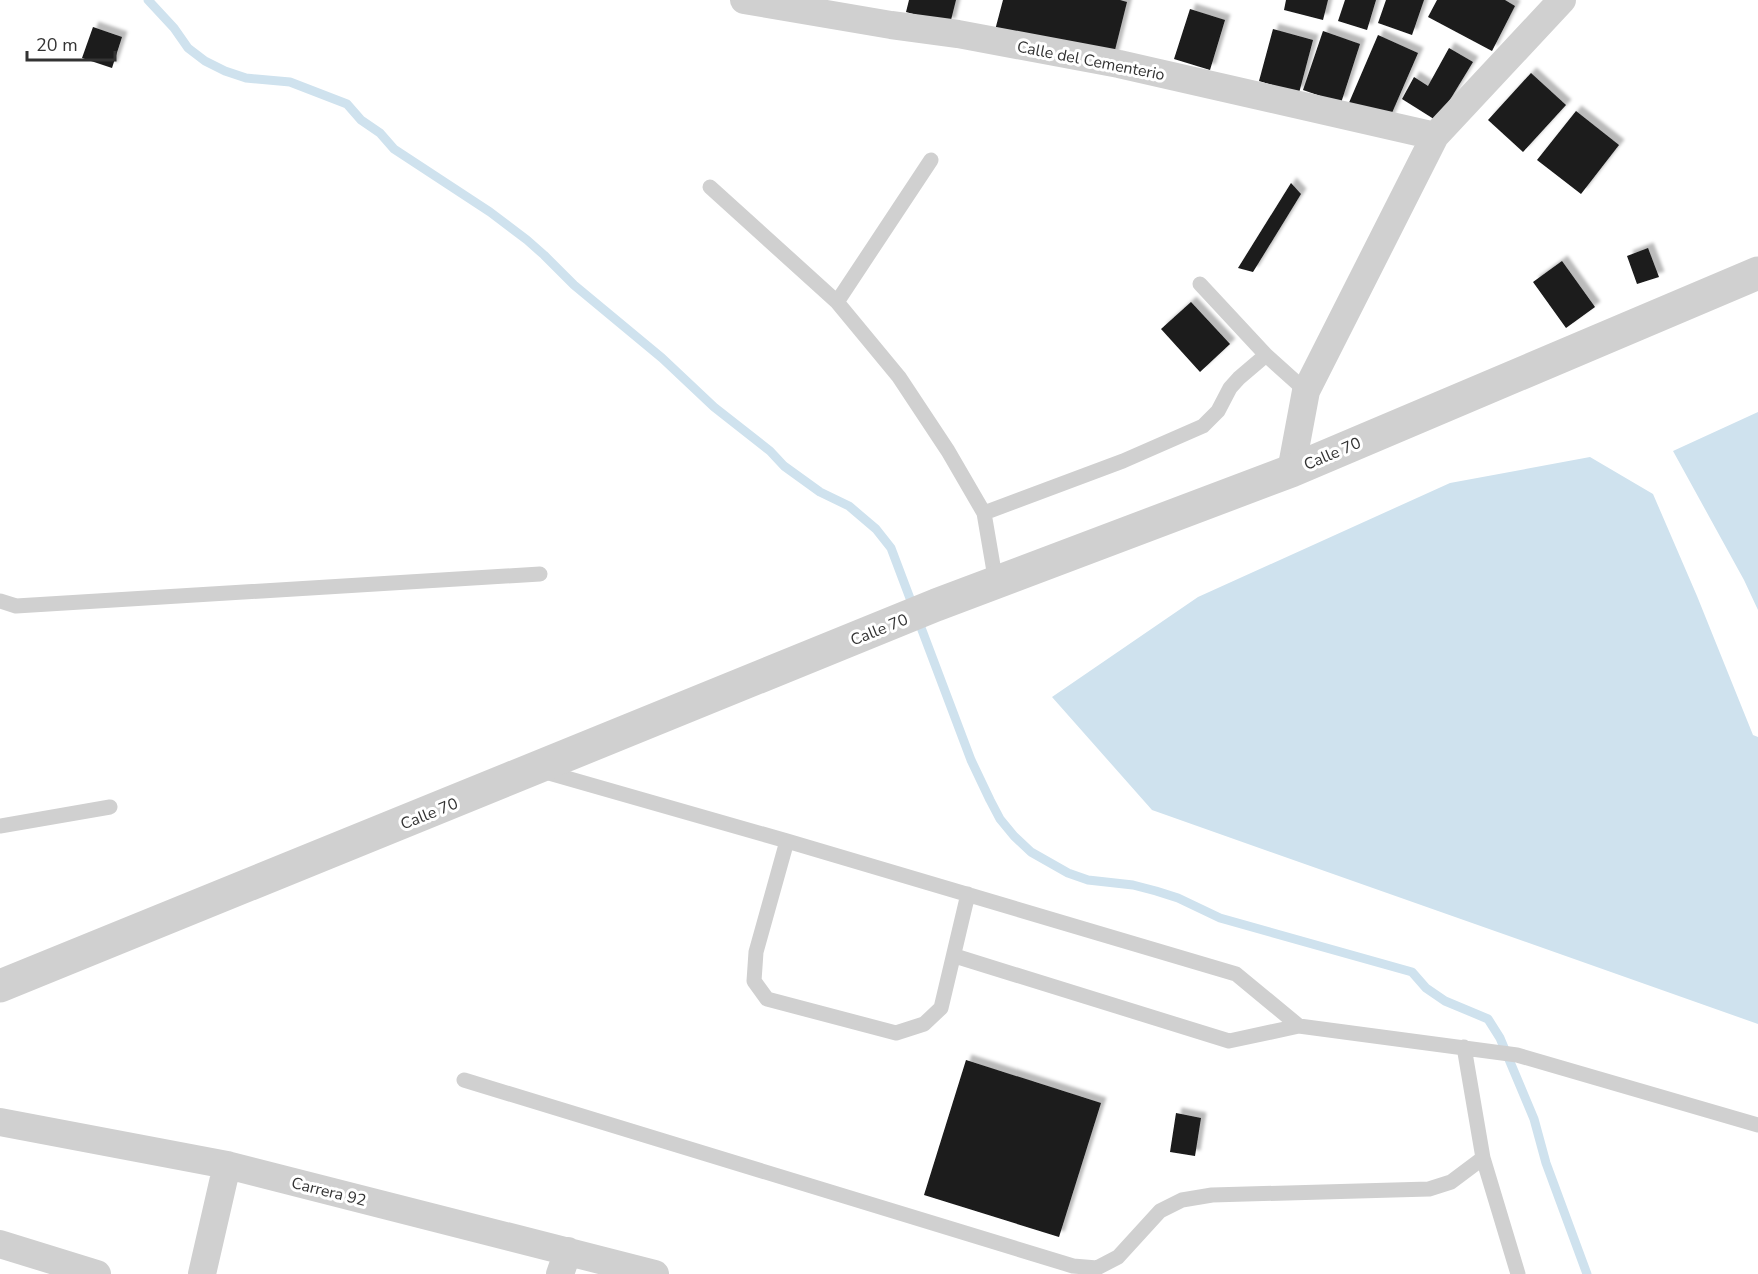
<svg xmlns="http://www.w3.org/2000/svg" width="1758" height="1274" viewBox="0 0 1758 1274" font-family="'Nunito Sans',sans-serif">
  <defs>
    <filter id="shadow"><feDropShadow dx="5.5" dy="-5.5" stdDeviation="1.5" flood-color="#0004"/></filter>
  </defs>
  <rect width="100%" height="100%" fill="#fff"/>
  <path fill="#cfe2ee" d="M 1758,412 L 1758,610 L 1744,580 L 1673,451 Z
    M 1590,457 L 1653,494 L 1697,596 L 1753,735 L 1758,737 L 1758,1024 L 1152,810 L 1052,697 L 1198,597 L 1450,483 Z"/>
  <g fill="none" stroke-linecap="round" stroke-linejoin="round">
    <path stroke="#cfe2ee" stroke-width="9" d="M 148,0 L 174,28 L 188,48 L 205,61 L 225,71 L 246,78 L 290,82 L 347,104 L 361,120 L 380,133 L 394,149 L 490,212 L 527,240 L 544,255 L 574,285 L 662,358 L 714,407 L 770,451 L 784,466 L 820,492 L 849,506 L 876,529 L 891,548 L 971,760 L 990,800 L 1000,819 L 1014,836 L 1031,852 L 1068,873 L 1088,880 L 1133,885 L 1156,891 L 1178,898 L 1220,918 L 1412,972 L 1426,988 L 1445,1001 L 1488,1019 L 1500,1038 L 1534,1119 L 1546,1163 L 1587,1274"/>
  </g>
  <path fill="#1a1a1a" filter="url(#shadow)" d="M 909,0 L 956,0 L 950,24 L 906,12 Z
    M 1003,0 L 1120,0 L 1127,2 L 1113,58 L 994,34 Z
    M 1286,0 L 1328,0 L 1323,20 L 1284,10 Z
    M 1345,0 L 1376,0 L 1367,30 L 1338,21 Z
    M 1386,0 L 1424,0 L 1412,35 L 1378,23 Z
    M 1437,0 L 1505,0 L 1515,6 L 1492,51 L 1428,17 Z
    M 1190,9 L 1225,20 L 1210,70 L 1174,59 Z
    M 93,27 L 122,37 L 112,68 L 82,58 Z
    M 1273,29 L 1313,40 L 1299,93 L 1259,81 Z
    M 1323,31 L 1360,44 L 1341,103 L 1303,90 Z
    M 1378,35 L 1418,53 L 1388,122 L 1348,105 Z
    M 1449,48 L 1473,62 L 1437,121 L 1402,99 L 1414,77 L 1428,86 Z
    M 1531,73 L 1566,105 L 1523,152 L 1488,120 Z
    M 1576,111 L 1619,145 L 1581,194 L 1537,160 Z
    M 1291,183 L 1301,194 L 1253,272 L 1238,268 Z
    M 1648,248 L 1659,277 L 1637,284 L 1627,256 Z
    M 1562,261 L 1595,307 L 1566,328 L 1533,282 Z
    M 1191,302 L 1230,344 L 1200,372 L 1161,329 Z
    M 966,1060 L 1101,1103 L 1059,1237 L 924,1195 Z
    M 1176,1113 L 1201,1118 L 1195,1156 L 1170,1152 Z"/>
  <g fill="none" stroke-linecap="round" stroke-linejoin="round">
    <path stroke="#d0d0d0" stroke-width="15" d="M 710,187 L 837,302 L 899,377 L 948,451 L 984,513 L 1123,461 L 1203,426 L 1218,411 L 1230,388 L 1239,378 L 1266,355 L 1200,284
      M 837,302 L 931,160
      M 1266,355 L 1306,391
      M 984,513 L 996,583
      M 0,601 L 16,606 L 540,574
      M 542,771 L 787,841 L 1236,974 L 1299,1026 L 1517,1055 L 1758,1125
      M 0,826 L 110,807
      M 787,841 L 756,952 L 754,981 L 767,999 L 896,1033 L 924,1024 L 941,1008 L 968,894
      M 955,956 L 1229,1041 L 1299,1026
      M 464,1080 L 1073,1266 L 1097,1268 L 1118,1257 L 1160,1211 L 1182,1200 L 1212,1195 L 1429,1189 L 1451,1182 L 1483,1158 L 1464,1047
      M 1483,1158 L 1518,1274"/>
    <path stroke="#d0d0d0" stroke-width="28" d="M 744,0 L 891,25 L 958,34 L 1119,64 L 1435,136
      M 1291,471 L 1306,391 L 1435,136 L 1562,0
      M 0,1122 L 227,1165 L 655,1274
      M 0,1244 L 97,1274
      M 202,1274 L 227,1165
      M 560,1274 L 568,1251"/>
    <path stroke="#d0d0d0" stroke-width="33" d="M 0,986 L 936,605 L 1291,471 L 1758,273"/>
  </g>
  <g text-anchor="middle" stroke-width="6" stroke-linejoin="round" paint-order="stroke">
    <g font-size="16" fill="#333" stroke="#fff">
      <text transform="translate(1091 60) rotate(11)" y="6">Calle del Cementerio</text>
      <text transform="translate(1332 453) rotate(-23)" y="6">Calle 70</text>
      <text transform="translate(879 629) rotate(-22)" y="6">Calle 70</text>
      <text transform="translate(429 813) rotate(-22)" y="6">Calle 70</text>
      <text transform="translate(329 1191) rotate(14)" y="6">Carrera 92</text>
    </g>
  </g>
  <path d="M27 51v9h88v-9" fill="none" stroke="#333333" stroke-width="3"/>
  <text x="36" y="51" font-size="18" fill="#333333" stroke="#ffffff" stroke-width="4.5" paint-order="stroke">20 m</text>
</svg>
